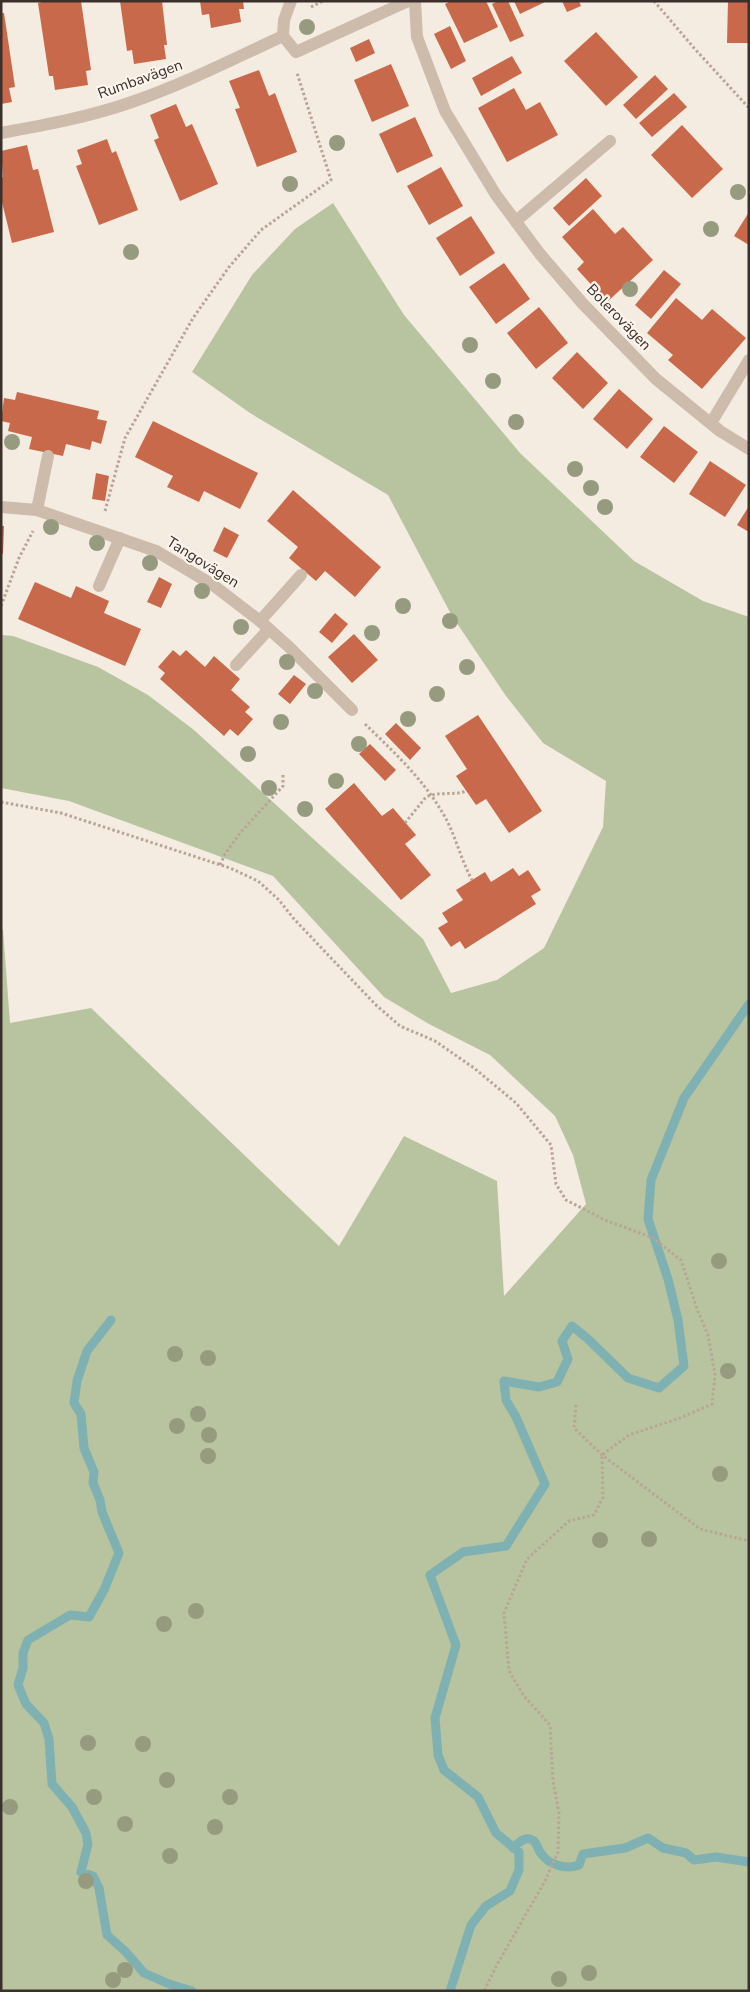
<svg xmlns="http://www.w3.org/2000/svg" width="750" height="1992" viewBox="0 0 750 1992" font-family="'Nunito Sans',sans-serif">
  <rect width="100%" height="100%" fill="#f4ebe1"/>
  <path fill="#b8c4a0" d="M 333,203 L 404,315 L 520,453 L 634,561 L 703,601 L 749,617 L 749,1991 L 1,1991 L 1,928 L 3,930 L 10,1023 L 91,1008 L 339,1246 L 404,1136 L 497,1181 L 504,1296 L 586,1204 L 573,1155 L 555,1116 L 490,1055 L 429,1024 L 384,997 L 273,876 L 69,801 L 1,788 L 1,635 L 13,636 L 98,667 L 148,695 L 194,730 L 423,939 L 451,993 L 497,980 L 544,948 L 603,827 L 606,781 L 543,743 L 506,696 L 452,616 L 388,495 L 250,413 L 192,372 L 252,275 L 295,229 Z"/>
  <g fill="none" stroke-linecap="round" stroke-linejoin="round">
    <path stroke="#7fb0b2" stroke-width="9" d="M 111,1320 L 87,1351 L 77,1381 L 74,1403 L 81,1414 L 84,1448 L 94,1472 L 93,1483 L 100,1500 L 102,1512 L 119,1553 L 104,1590 L 89,1617 L 70,1615 L 28,1640 L 23,1653 L 23,1668 L 18,1685 L 26,1704 L 44,1723 L 49,1739 L 52,1784 L 72,1807 L 86,1833 L 88,1844 L 81,1872 L 93,1876 L 99,1888 L 107,1935 L 125,1951 L 144,1973 L 169,1984 L 192,1991
      M 513,1848 C 519,1842 526,1835 534,1841 C 537,1844 538,1849 540,1852 C 548,1865 566,1870 579,1865 L 583,1854 L 625,1848 L 648,1838 L 663,1848 L 686,1853 L 694,1860 L 716,1857 L 749,1862
      M 450,1991 L 471,1925 L 486,1906 L 510,1891 L 519,1870 L 519,1852 L 496,1833 L 478,1797 L 444,1770 L 438,1755 L 435,1718 L 456,1645 L 430,1575 L 463,1552 L 506,1546 L 545,1484 L 516,1417 L 506,1400 L 504,1381 L 539,1387 L 557,1382 L 568,1359 L 562,1341 L 572,1326 L 588,1339 L 628,1378 L 659,1388 L 684,1366 L 678,1320 L 668,1279 L 648,1219 L 651,1180 L 684,1098 L 749,1004"/>
  </g>
  <path fill="#c8694b" d="M 46,1 L 81,1 L 91,70 L 86,71 L 88,85 L 55,90 L 53,76 L 49,76 L 38,3 Z
    M 120,1 L 162,1 L 167,45 L 164,45 L 166,59 L 134,64 L 132,50 L 127,51 Z
    M 200,1 L 243,1 L 244,9 L 239,9 L 241,22 L 211,28 L 209,14 L 202,15 Z
    M 451,1 L 486,1 L 498,27 L 464,43 L 445,4 Z
    M 498,1 L 508,1 L 524,36 L 510,42 L 492,4 Z
    M 514,1 L 547,1 L 520,14 Z
    M 562,1 L 579,1 L 581,6 L 567,12 Z
    M 728,1 L 749,1 L 749,43 L 727,43 Z
    M 1,13 L 4,13 L 15,87 L 9,88 L 12,102 L 1,104 Z
    M 450,26 L 466,61 L 451,69 L 434,34 Z
    M 596,32 L 638,77 L 606,106 L 564,61 Z
    M 369,39 L 375,53 L 356,62 L 350,48 Z
    M 512,56 L 522,73 L 481,96 L 472,78 Z
    M 391,64 L 409,106 L 372,122 L 354,80 Z
    M 259,70 L 269,96 L 275,93 L 297,152 L 257,167 L 235,109 L 240,108 L 229,81 Z
    M 655,75 L 668,89 L 636,119 L 623,105 Z
    M 514,88 L 526,110 L 540,102 L 558,135 L 507,162 L 478,108 Z
    M 674,93 L 687,107 L 652,137 L 639,123 Z
    M 176,104 L 186,127 L 192,124 L 218,184 L 180,201 L 154,140 L 159,138 L 150,115 Z
    M 415,117 L 433,156 L 397,173 L 379,134 Z
    M 682,125 L 723,169 L 692,198 L 651,155 Z
    M 107,139 L 112,153 L 116,151 L 138,210 L 99,225 L 76,166 L 82,164 L 77,150 Z
    M 27,145 L 33,170 L 38,169 L 54,232 L 12,243 L 1,198 L 1,178 L 3,177 L 1,151 Z
    M 441,167 L 463,206 L 429,225 L 407,186 Z
    M 586,178 L 602,196 L 569,226 L 553,208 Z
    M 593,209 L 615,234 L 623,227 L 653,260 L 607,302 L 577,269 L 584,262 L 562,237 Z
    M 749,212 L 749,245 L 734,236 Z
    M 471,216 L 495,253 L 460,276 L 436,238 Z
    M 504,263 L 530,299 L 496,324 L 469,287 Z
    M 664,270 L 681,284 L 651,319 L 635,305 Z
    M 676,298 L 702,320 L 712,309 L 746,338 L 702,389 L 668,360 L 673,355 L 647,333 Z
    M 539,307 L 568,343 L 536,369 L 507,333 Z
    M 577,352 L 608,383 L 583,409 L 552,378 Z
    M 619,389 L 653,419 L 627,449 L 593,419 Z
    M 17,392 L 99,411 L 97,419 L 107,421 L 101,444 L 92,441 L 90,450 L 66,444 L 63,456 L 29,449 L 32,437 L 8,431 L 10,423 L 1,421 L 4,398 L 15,400 Z
    M 153,421 L 258,473 L 240,509 L 204,491 L 199,502 L 167,487 L 173,476 L 135,457 Z
    M 664,426 L 698,452 L 674,483 L 640,457 Z
    M 710,461 L 746,485 L 725,517 L 689,494 Z
    M 96,473 L 109,476 L 105,501 L 92,499 Z
    M 293,490 L 381,567 L 355,597 L 325,571 L 316,581 L 289,558 L 298,547 L 267,521 Z
    M 749,506 L 749,532 L 737,525 Z
    M 1,526 L 4,526 L 3,554 L 1,554 Z
    M 224,527 L 239,535 L 227,558 L 213,551 Z
    M 159,577 L 172,584 L 161,608 L 147,602 Z
    M 35,582 L 71,598 L 76,586 L 109,601 L 104,613 L 141,629 L 125,666 L 18,619 Z
    M 335,613 L 348,624 L 332,643 L 319,632 Z
    M 354,634 L 378,660 L 352,683 L 328,657 Z
    M 173,650 L 180,656 L 186,650 L 205,667 L 214,656 L 240,679 L 231,690 L 250,707 L 245,712 L 253,719 L 238,736 L 230,729 L 224,736 L 160,679 L 165,673 L 158,667 Z
    M 294,675 L 306,684 L 290,704 L 278,694 Z
    M 478,715 L 542,811 L 509,833 L 486,799 L 476,805 L 456,776 L 467,769 L 445,736 Z
    M 396,723 L 421,748 L 410,760 L 385,734 Z
    M 370,744 L 396,770 L 385,781 L 359,754 Z
    M 354,783 L 382,816 L 393,808 L 416,835 L 405,844 L 431,875 L 401,900 L 325,809 Z
    M 513,868 L 519,876 L 528,870 L 541,890 L 531,896 L 536,904 L 465,949 L 460,941 L 451,947 L 438,928 L 448,922 L 442,913 L 463,900 L 456,890 L 485,872 L 491,882 Z"/>
  <g fill="none" stroke-linecap="round" stroke-linejoin="round">
    <path stroke="#b9a596" stroke-width="3" stroke-dasharray="2.5 2.5" stroke-linecap="butt" d="M 654,1 L 694,48 L 749,108
      M 311,7 L 323,1
      M 105,511 L 125,438 L 193,318 L 229,267 L 261,230 L 331,180 L 297,73
      M 1,606 L 19,558 L 33,531
      M 365,724 C 394,752 425,781 445,817 C 456,837 461,860 472,880
      M 1,802 L 61,813 L 230,868 L 258,881 L 279,900 L 294,919 L 331,958 L 376,1005 L 400,1026 L 435,1041 L 474,1068 L 516,1103 L 551,1145 L 556,1184 L 566,1200 L 605,1220 L 653,1238 L 681,1260 L 697,1309 L 708,1335 L 715,1375 L 712,1404 L 680,1418 L 629,1435 L 602,1455 L 603,1497 L 594,1515 L 569,1521 L 527,1559 L 504,1613 L 509,1671 L 524,1696 L 550,1725 L 553,1781 L 559,1813 L 558,1852 L 545,1881 L 498,1963 L 484,1991
      M 405,823 L 426,797 C 439,791 454,796 466,791
      M 220,865 L 225,854 L 240,833 L 283,786 L 283,773
      M 576,1405 L 574,1428 L 602,1455 L 700,1529 L 749,1541"/>
    <path stroke="#cdbbac" stroke-width="12" d="M 37,510 L 48,456
      M 99,586 L 120,538
      M 260,621 L 301,575
      M 236,665 L 269,629"/>
    <path stroke="#cdbbac" stroke-width="12" d="M 415,1 L 417,37 L 445,111 L 496,195 L 540,254 L 583,304 L 656,379 L 720,431 L 749,449
      M 283,36 L 284,20 L 291,1
      M 1,133 C 45,125 89,117 132,102 C 184,84 233,59 283,36 L 296,52 L 408,1
      M 516,221 L 610,141
      M 711,423 L 749,360
      M 1,507 L 37,510 L 156,551 L 213,585 L 260,621 L 288,646 L 352,710"/>
  </g>
  <g fill="#969b7f">
    <circle cx="307" cy="27" r="8"/>
    <circle cx="337" cy="143" r="8"/>
    <circle cx="290" cy="184" r="8"/>
    <circle cx="738" cy="192" r="8"/>
    <circle cx="711" cy="229" r="8"/>
    <circle cx="131" cy="252" r="8"/>
    <circle cx="630" cy="289" r="8"/>
    <circle cx="470" cy="345" r="8"/>
    <circle cx="493" cy="381" r="8"/>
    <circle cx="516" cy="422" r="8"/>
    <circle cx="12" cy="442" r="8"/>
    <circle cx="575" cy="469" r="8"/>
    <circle cx="591" cy="488" r="8"/>
    <circle cx="605" cy="507" r="8"/>
    <circle cx="51" cy="527" r="8"/>
    <circle cx="97" cy="543" r="8"/>
    <circle cx="150" cy="563" r="8"/>
    <circle cx="202" cy="591" r="8"/>
    <circle cx="403" cy="606" r="8"/>
    <circle cx="450" cy="621" r="8"/>
    <circle cx="241" cy="627" r="8"/>
    <circle cx="372" cy="633" r="8"/>
    <circle cx="287" cy="662" r="8"/>
    <circle cx="467" cy="667" r="8"/>
    <circle cx="315" cy="691" r="8"/>
    <circle cx="437" cy="694" r="8"/>
    <circle cx="408" cy="719" r="8"/>
    <circle cx="281" cy="722" r="8"/>
    <circle cx="359" cy="744" r="8"/>
    <circle cx="248" cy="754" r="8"/>
    <circle cx="336" cy="781" r="8"/>
    <circle cx="269" cy="788" r="8"/>
    <circle cx="305" cy="809" r="8"/>
    <circle cx="719" cy="1261" r="8"/>
    <circle cx="175" cy="1354" r="8"/>
    <circle cx="208" cy="1358" r="8"/>
    <circle cx="728" cy="1371" r="8"/>
    <circle cx="198" cy="1414" r="8"/>
    <circle cx="177" cy="1426" r="8"/>
    <circle cx="209" cy="1435" r="8"/>
    <circle cx="208" cy="1456" r="8"/>
    <circle cx="720" cy="1474" r="8"/>
    <circle cx="649" cy="1539" r="8"/>
    <circle cx="600" cy="1540" r="8"/>
    <circle cx="196" cy="1611" r="8"/>
    <circle cx="164" cy="1624" r="8"/>
    <circle cx="88" cy="1743" r="8"/>
    <circle cx="143" cy="1744" r="8"/>
    <circle cx="167" cy="1780" r="8"/>
    <circle cx="94" cy="1797" r="8"/>
    <circle cx="230" cy="1797" r="8"/>
    <circle cx="10" cy="1807" r="8"/>
    <circle cx="125" cy="1824" r="8"/>
    <circle cx="215" cy="1827" r="8"/>
    <circle cx="170" cy="1856" r="8"/>
    <circle cx="86" cy="1881" r="8"/>
    <circle cx="125" cy="1970" r="8"/>
    <circle cx="589" cy="1973" r="8"/>
    <circle cx="559" cy="1979" r="8"/>
    <circle cx="113" cy="1980" r="8"/>
  </g>
  <g text-anchor="middle" stroke-width="4.5" stroke-linejoin="round" paint-order="stroke">
    <g font-size="15" fill="#3b302b" stroke="#fbf5ee">
      <text transform="translate(140 79) rotate(-20)" y="5">Rumbavägen</text>
      <text transform="translate(619 317) rotate(46)" y="5">Bolerovägen</text>
      <text transform="translate(203 562) rotate(32)" y="5">Tangovägen</text>
    </g>
  </g>
  <rect width="750" height="1992" fill="none" stroke="#3b302b" stroke-width="5"/>
</svg>
